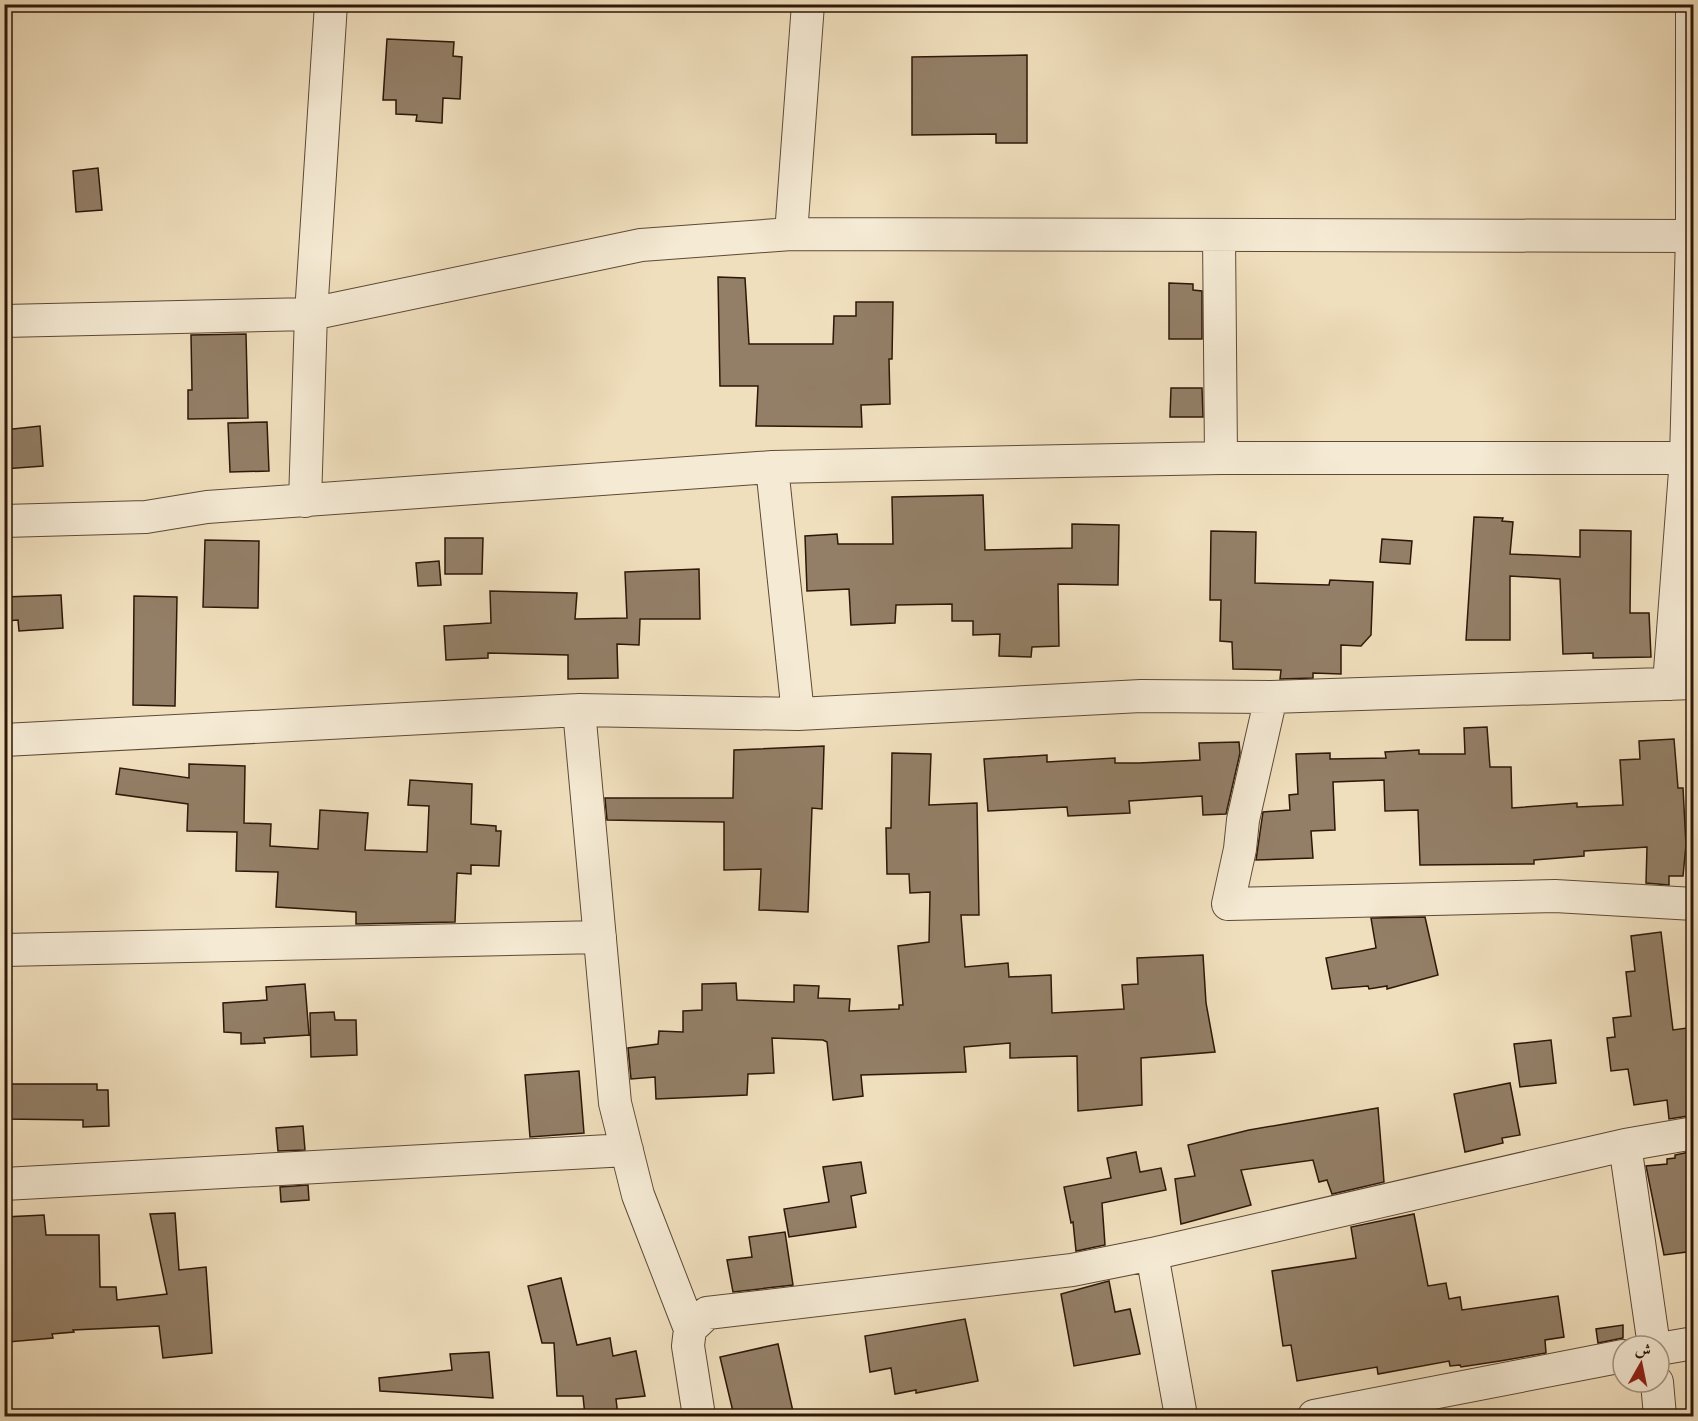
<svg xmlns="http://www.w3.org/2000/svg" width="1698" height="1421" viewBox="0 0 1698 1421" font-family="'IM FELL English',Amiri,serif">
  <rect width="100%" height="100%" fill="#f0dfbd"/>
  <filter id="stains"><feTurbulence type="fractalNoise" baseFrequency=".00333" numOctaves="4"/><feColorMatrix values="0 0 0 0 .2 0 0 0 0 .09 0 0 0 0 .02 0 0 0 .5 -.17"/></filter>
  <radialGradient id="worn" r=".72"><stop offset=".6" stop-color="#630" stop-opacity="0"/><stop offset="1" stop-color="#630" stop-opacity=".3"/></radialGradient>
  <path fill="#937f67" stroke="#2e1709" stroke-width="1.5" d="M 387,39 L 454,42 L 453,56 L 462,57 L 460,99 L 443,98 L 442,123 L 416,121 L 417,115 L 396,114 L 396,100 L 383,100 Z
    M 1027,55 L 1027,143 L 996,143 L 996,134 L 912,135 L 912,57 Z
    M 98,168 L 102,210 L 76,212 L 73,171 Z
    M 718,277 L 745,278 L 749,344 L 833,344 L 834,316 L 856,316 L 856,302 L 893,302 L 892,359 L 889,359 L 890,404 L 861,405 L 862,427 L 756,426 L 758,386 L 720,386 Z
    M 1169,283 L 1193,284 L 1193,290 L 1202,291 L 1202,339 L 1169,339 Z
    M 246,334 L 248,418 L 188,419 L 188,390 L 192,390 L 191,335 Z
    M 1171,388 L 1202,388 L 1203,417 L 1170,417 Z
    M 267,422 L 269,471 L 230,472 L 228,423 Z
    M 40,426 L 43,466 L 4,469 L 4,430 Z
    M 983,495 L 985,550 L 1072,548 L 1072,524 L 1119,525 L 1118,585 L 1058,584 L 1059,646 L 1032,647 L 1031,657 L 999,656 L 1000,634 L 973,635 L 973,621 L 952,621 L 952,604 L 896,605 L 895,623 L 851,625 L 849,589 L 807,591 L 805,536 L 837,534 L 838,544 L 893,544 L 892,497 Z
    M 1474,517 L 1503,518 L 1502,521 L 1513,522 L 1510,554 L 1580,557 L 1580,530 L 1631,531 L 1630,613 L 1649,613 L 1651,657 L 1593,658 L 1593,653 L 1563,654 L 1560,579 L 1510,576 L 1510,640 L 1466,640 Z
    M 1211,531 L 1256,532 L 1255,583 L 1329,585 L 1330,580 L 1373,582 L 1371,635 L 1361,646 L 1341,645 L 1341,674 L 1313,673 L 1313,678 L 1280,679 L 1281,670 L 1233,669 L 1232,642 L 1220,641 L 1221,600 L 1210,600 Z
    M 445,538 L 483,538 L 482,574 L 445,574 Z
    M 1382,539 L 1412,541 L 1410,564 L 1380,562 Z
    M 205,540 L 259,541 L 258,608 L 203,607 Z
    M 439,561 L 441,585 L 418,586 L 416,563 Z
    M 699,569 L 700,619 L 640,619 L 639,645 L 617,644 L 618,678 L 568,679 L 568,655 L 488,653 L 488,658 L 446,660 L 444,626 L 491,623 L 490,591 L 577,593 L 575,619 L 627,618 L 625,572 Z
    M 61,595 L 63,628 L 19,631 L 18,620 L 4,621 L 4,597 Z
    M 134,596 L 177,597 L 175,706 L 133,705 Z
    M 1487,727 L 1490,767 L 1511,767 L 1512,808 L 1577,803 L 1577,807 L 1623,805 L 1620,760 L 1640,759 L 1639,741 L 1674,739 L 1678,788 L 1683,788 L 1686,845 L 1683,876 L 1669,876 L 1669,885 L 1646,883 L 1647,847 L 1584,851 L 1584,856 L 1534,860 L 1534,864 L 1420,865 L 1418,810 L 1385,811 L 1384,780 L 1333,782 L 1335,830 L 1311,831 L 1313,858 L 1256,860 L 1263,812 L 1290,810 L 1289,795 L 1298,794 L 1296,754 L 1330,753 L 1330,759 L 1386,758 L 1385,752 L 1419,750 L 1419,754 L 1465,754 L 1464,728 Z
    M 1239,742 L 1240,753 L 1226,814 L 1203,815 L 1202,796 L 1129,801 L 1130,813 L 1068,816 L 1067,807 L 988,811 L 984,759 L 1047,755 L 1047,762 L 1115,758 L 1115,763 L 1139,763 L 1200,760 L 1199,743 Z
    M 824,746 L 822,809 L 812,808 L 808,912 L 759,910 L 761,869 L 724,870 L 724,822 L 607,820 L 605,798 L 733,798 L 734,750 Z
    M 892,753 L 931,754 L 929,805 L 977,803 L 979,915 L 961,915 L 965,967 L 1008,963 L 1009,977 L 1051,975 L 1052,1013 L 1124,1009 L 1122,985 L 1138,984 L 1137,958 L 1203,955 L 1206,1003 L 1215,1052 L 1141,1058 L 1142,1105 L 1078,1111 L 1077,1056 L 1010,1058 L 1010,1043 L 964,1047 L 966,1072 L 861,1075 L 863,1096 L 833,1100 L 827,1042 L 823,1040 L 772,1038 L 774,1073 L 748,1074 L 747,1095 L 656,1099 L 655,1077 L 631,1079 L 628,1048 L 658,1044 L 659,1031 L 683,1032 L 683,1011 L 702,1010 L 702,984 L 736,983 L 737,1000 L 794,1002 L 794,985 L 819,986 L 818,998 L 850,999 L 849,1011 L 899,1009 L 899,1005 L 903,1005 L 898,946 L 929,942 L 930,892 L 910,893 L 909,874 L 887,874 L 886,828 L 891,828 Z
    M 189,764 L 245,766 L 244,823 L 271,824 L 270,846 L 318,849 L 320,810 L 368,813 L 365,850 L 427,852 L 429,806 L 408,805 L 410,780 L 472,784 L 471,824 L 496,826 L 496,831 L 501,831 L 499,866 L 471,865 L 471,874 L 457,873 L 455,922 L 356,924 L 356,912 L 276,907 L 278,872 L 236,871 L 237,832 L 187,831 L 188,804 L 116,794 L 120,768 L 189,778 Z
    M 1425,917 L 1438,975 L 1387,989 L 1387,986 L 1369,989 L 1368,986 L 1332,989 L 1326,958 L 1376,948 L 1371,918 Z
    M 1661,932 L 1673,1030 L 1694,1027 L 1694,1115 L 1669,1119 L 1667,1100 L 1634,1105 L 1628,1069 L 1611,1071 L 1607,1038 L 1615,1037 L 1613,1018 L 1631,1016 L 1626,972 L 1635,971 L 1631,936 Z
    M 305,984 L 309,1035 L 264,1038 L 265,1043 L 241,1044 L 241,1033 L 224,1032 L 223,1003 L 267,1000 L 266,987 Z
    M 334,1012 L 335,1020 L 356,1020 L 357,1055 L 311,1057 L 310,1013 Z
    M 1551,1040 L 1556,1083 L 1520,1087 L 1514,1044 Z
    M 579,1071 L 584,1133 L 530,1137 L 525,1075 Z
    M 1510,1083 L 1520,1135 L 1502,1138 L 1503,1143 L 1465,1152 L 1454,1094 Z
    M 4,1084 L 97,1084 L 97,1090 L 108,1090 L 109,1126 L 83,1127 L 83,1120 L 4,1119 Z
    M 1378,1108 L 1384,1182 L 1332,1194 L 1327,1180 L 1319,1182 L 1313,1160 L 1241,1170 L 1251,1205 L 1181,1224 L 1175,1179 L 1195,1176 L 1188,1145 L 1249,1130 Z
    M 303,1126 L 305,1150 L 278,1151 L 276,1128 Z
    M 1694,1151 L 1694,1202 L 1687,1203 L 1694,1251 L 1664,1255 L 1646,1166 L 1667,1164 L 1667,1159 L 1675,1158 L 1675,1155 Z
    M 1136,1152 L 1140,1172 L 1161,1168 L 1166,1190 L 1102,1203 L 1105,1245 L 1076,1251 L 1073,1222 L 1071,1223 L 1064,1187 L 1111,1178 L 1107,1158 Z
    M 861,1162 L 866,1193 L 851,1196 L 856,1227 L 789,1237 L 784,1209 L 829,1202 L 823,1167 Z
    M 308,1185 L 309,1200 L 281,1202 L 280,1187 Z
    M 175,1213 L 179,1270 L 206,1267 L 212,1353 L 163,1358 L 159,1326 L 73,1330 L 74,1332 L 52,1334 L 53,1338 L 8,1342 L 4,1308 L 4,1217 L 44,1215 L 46,1235 L 99,1235 L 100,1287 L 116,1287 L 117,1300 L 167,1294 L 150,1214 Z
    M 1414,1214 L 1428,1286 L 1446,1283 L 1449,1299 L 1460,1297 L 1462,1310 L 1558,1296 L 1564,1337 L 1545,1340 L 1546,1353 L 1500,1361 L 1461,1367 L 1460,1365 L 1450,1366 L 1449,1361 L 1378,1374 L 1377,1367 L 1297,1381 L 1291,1345 L 1283,1346 L 1272,1271 L 1356,1258 L 1351,1227 Z
    M 785,1232 L 793,1285 L 733,1292 L 727,1260 L 752,1257 L 749,1237 Z
    M 561,1278 L 577,1345 L 610,1338 L 613,1356 L 636,1351 L 645,1396 L 616,1399 L 618,1416 L 585,1416 L 583,1396 L 557,1396 L 554,1343 L 542,1343 L 528,1286 Z
    M 1109,1281 L 1115,1312 L 1130,1309 L 1140,1354 L 1074,1366 L 1061,1294 Z
    M 965,1319 L 978,1381 L 916,1393 L 916,1390 L 895,1394 L 891,1368 L 870,1372 L 865,1336 Z
    M 1623,1325 L 1623,1338 L 1598,1343 L 1596,1329 Z
    M 778,1344 L 794,1416 L 734,1416 L 720,1357 Z
    M 489,1352 L 493,1398 L 380,1391 L 379,1378 L 452,1370 L 450,1354 Z"/>
  <g fill="none" stroke-linecap="round" stroke-linejoin="round">
    <g stroke="#5e4936" stroke-width="34">
      <path id="street" d="M 791,234 L 808,4
        M 1219,235 L 1221,458
        M 4,321 L 311,314 L 641,245 L 791,234 L 1694,236
        M 772,467 L 798,714
        M 305,501 L 311,314 L 331,4
        M 4,521 L 146,517 L 207,507 L 772,467 L 1221,458 L 1694,458
        M 1669,684 L 1686,458 L 1692,236 L 1692,4
        M 1271,697 L 1243,820 L 1240,849 L 1228,904 L 1555,896 L 1694,904
        M 579,710 L 615,1103 L 638,1195 L 690,1329
        M 4,740 L 579,710 L 798,714 L 1141,696 L 1271,697 L 1694,683
        M 4,950 L 600,937
        M 1625,1145 L 1654,1346
        M 4,1184 L 627,1150
        M 1152,1254 L 1181,1416
        M 1659,1349 L 1694,1343
        M 1657,1382 L 1660,1416
        M 699,1416 L 688,1346 L 690,1329 L 707,1313 L 1072,1270 L 1152,1254 L 1625,1145 L 1694,1133
        M 1314,1416 L 1623,1356"/>
    </g>
    <use href="#street" stroke="#f5ead4" stroke-width="32"/>
  </g>
  <rect width="1698" height="1421" fill="none" stroke="#f0dfbd" stroke-width="24"/>
  <rect x="6" y="6" width="1686" height="1409" fill="none" stroke="#2e1709" stroke-width="3"/>
  <rect x="12" y="12" width="1674" height="1397" fill="none" stroke="#2e1709" stroke-width="1.5"/>
  <g transform="translate(1641 1364) rotate(9)"><circle r="28" fill="#f5ead4" stroke="#a59683" stroke-width="1.5"/>
  <path d="M0-4.5L10 22L0 15L-10 22Z" fill="#8f2418"/>
  <text y="-9" font-size="16" font-weight="bold" text-anchor="middle" fill="#2e1709">ش</text>
  </g>
  <rect width="100%" height="100%" filter="url(#stains)"/>
  <rect width="100%" height="100%" fill="url(#worn)"/>
</svg>
